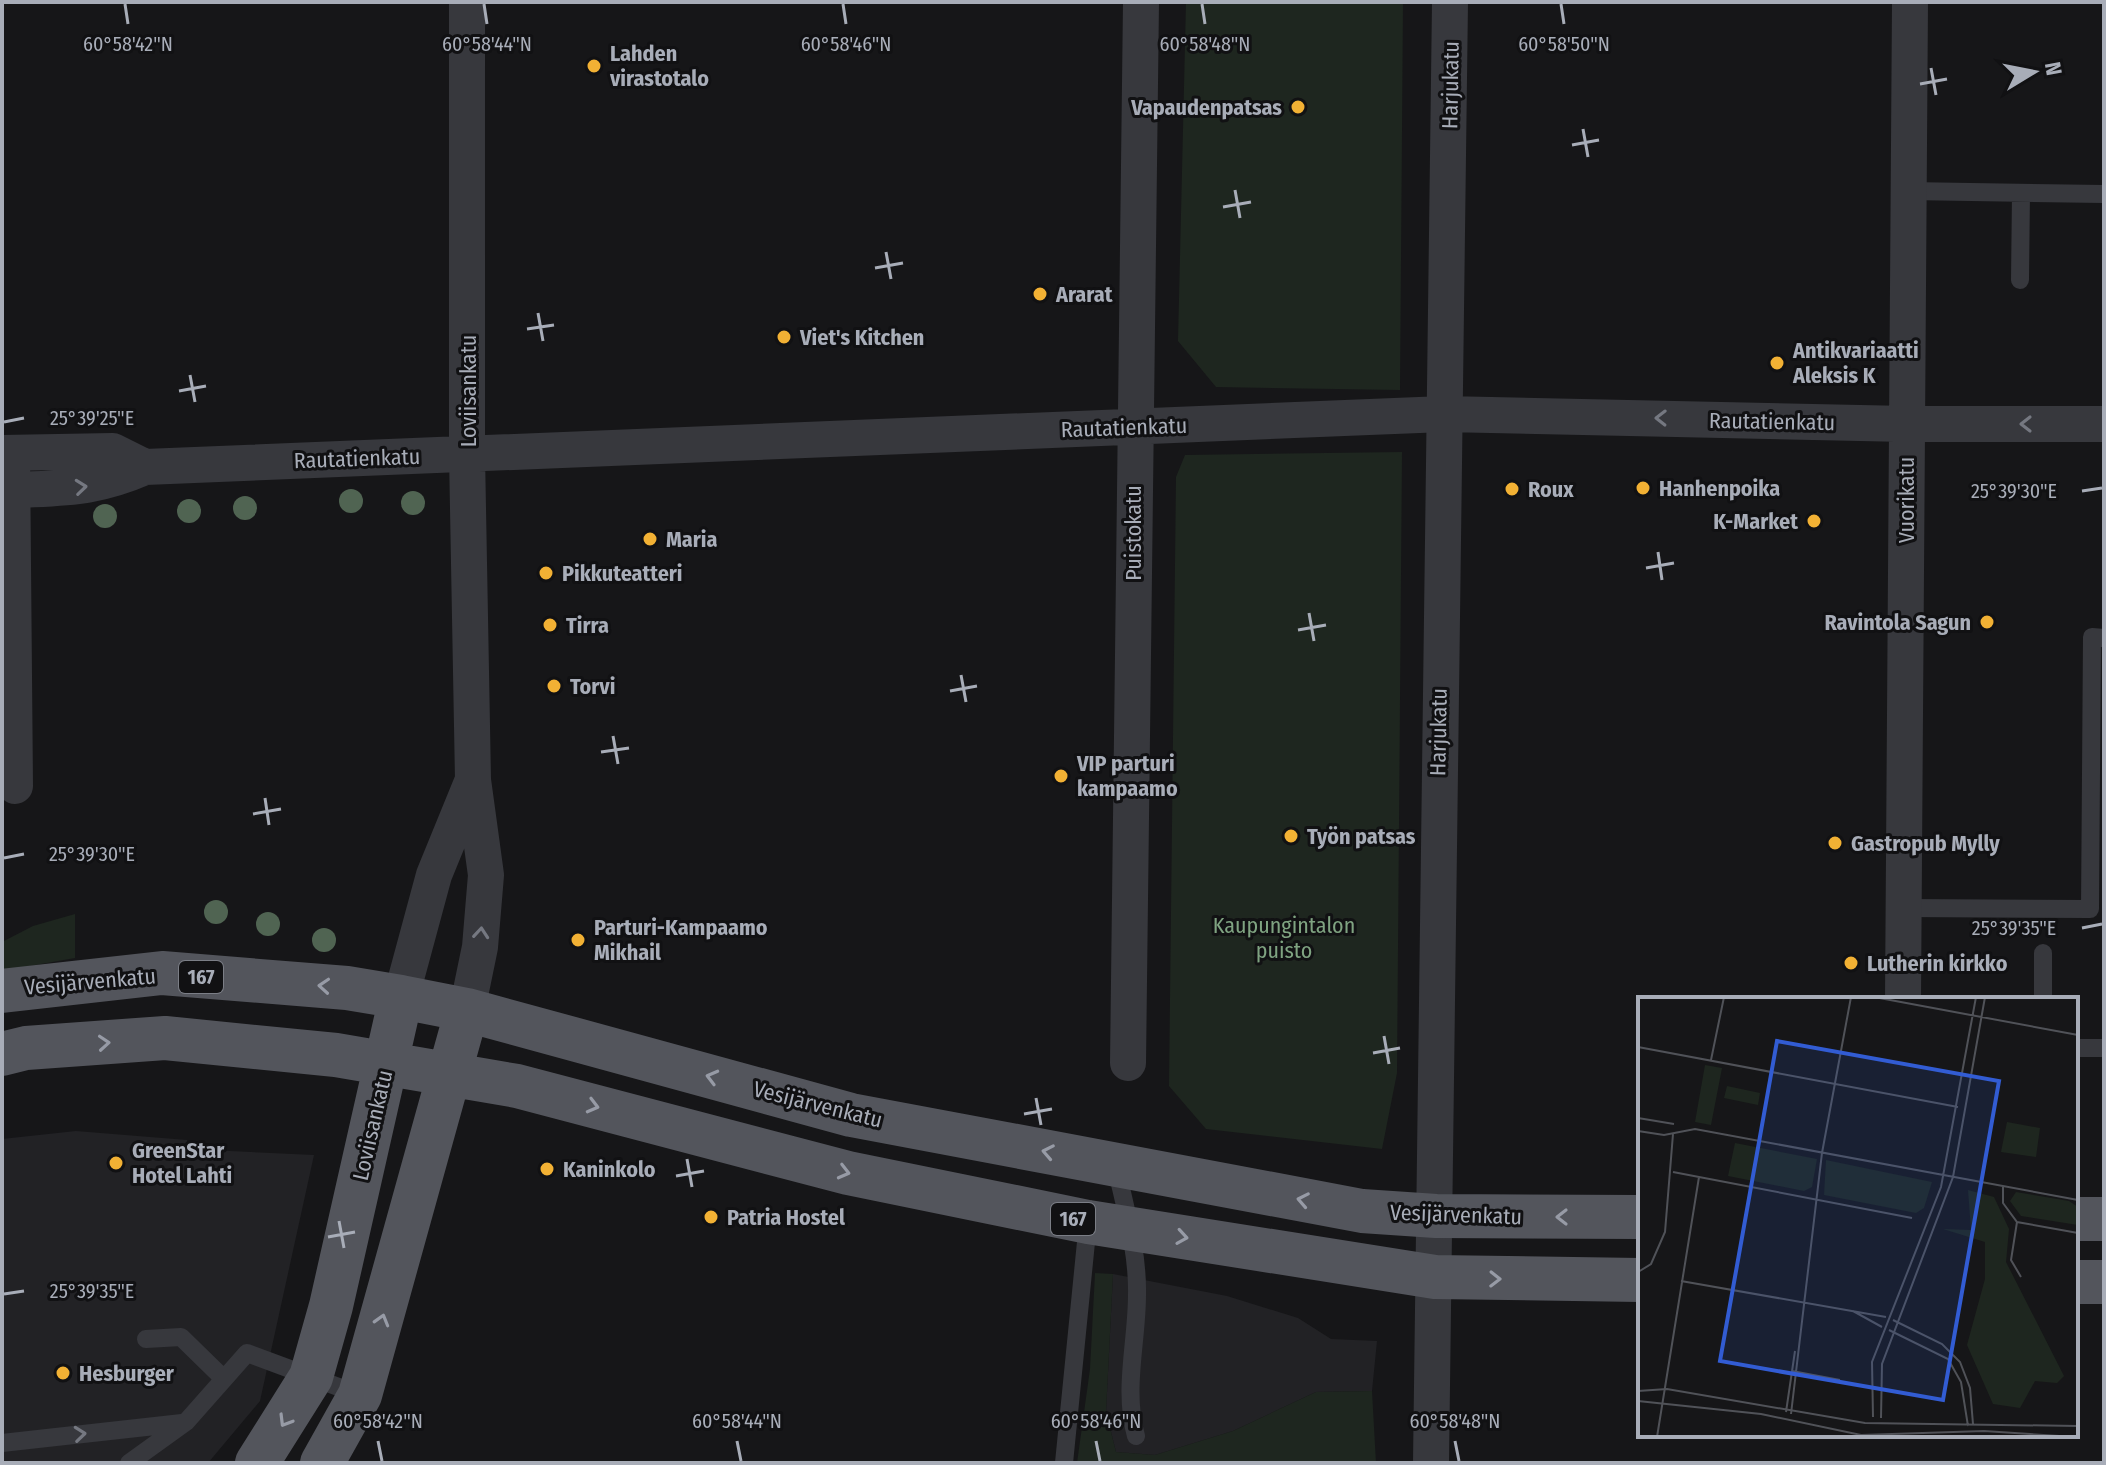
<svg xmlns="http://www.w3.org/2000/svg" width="2106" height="1465" viewBox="0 0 2106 1465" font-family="'Fira Sans Condensed',sans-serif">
  <rect width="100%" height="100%" fill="#161618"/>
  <path fill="#222225" d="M 76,1131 L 187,1140 L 188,1149 L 314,1155 L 260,1401 L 208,1463 L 2,1463 L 2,1139 Z
    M 1113,1274 L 1227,1296 L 1298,1318 L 1331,1339 L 1377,1341 L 1372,1391 L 1316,1392 L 1233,1431 L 1155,1455 L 1116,1452 L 1106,1412 Z"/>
  <path fill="#1e261f" d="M 1186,2 L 1403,2 L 1400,390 L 1216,387 L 1178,341 Z
    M 1402,452 L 1397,1073 L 1382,1149 L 1206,1129 L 1169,1086 L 1176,477 L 1185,455 Z
    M 75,914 L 75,958 L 2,971 L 2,942 L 33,926 Z
    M 1095,1273 L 1113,1274 L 1106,1412 L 1116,1452 L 1155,1455 L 1233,1431 L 1316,1392 L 1372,1391 L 1376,1463 L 1077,1463 L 1090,1369 Z"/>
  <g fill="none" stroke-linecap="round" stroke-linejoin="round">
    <path stroke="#37383d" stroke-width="18" d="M 1908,191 L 2104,194
      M 2020,280 L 2021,193
      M 1903,908 L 2090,909 L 2092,637 L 2104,638
      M 2043,953 L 2043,999
      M 2076,1048 L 2104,1048
      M 1116,1166 C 1125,1208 1138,1251 1137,1295 C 1137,1342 1123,1390 1136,1436
      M 146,1339 L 181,1337 L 224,1379
      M 2,1443 L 182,1423
      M 129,1463 L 186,1422 L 247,1353 L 360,1395
      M 1064,1463 L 1088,1222"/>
    <path stroke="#37383d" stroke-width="36" d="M 2,453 L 113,451 L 145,467
      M 12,453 L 15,786
      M 2,491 C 60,487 90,491 145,467 L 1444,414 L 1907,424 L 2104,424
      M 401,997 L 434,875 L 472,782
      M 1903,999 L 1910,2
      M 467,1010 L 480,947 L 486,875 L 473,780 L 467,454 L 467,2
      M 1128,1063 L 1141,2
      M 1431,1463 L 1450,2"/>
    <path stroke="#53555c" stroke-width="44" d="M 2,991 L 162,973 L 347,988 L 401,997 L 467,1010 L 851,1115 L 1362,1211 L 1436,1216 L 1640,1217
      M 2,1054 L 26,1048 L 165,1038 L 336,1055 L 517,1086 L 848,1173 L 1088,1222 L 1435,1277 L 1640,1280
      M 2076,1219 L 2104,1219
      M 2076,1282 L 2104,1282
      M 257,1463 L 311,1377 L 331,1306 L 401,997
      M 322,1463 L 360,1395 L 467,1010"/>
  </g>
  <g fill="#506452">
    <circle cx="351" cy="501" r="12"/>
    <circle cx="413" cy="503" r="12"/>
    <circle cx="245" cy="508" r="12"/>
    <circle cx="189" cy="511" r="12"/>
    <circle cx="105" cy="516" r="12"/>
    <circle cx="216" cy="912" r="12"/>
    <circle cx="268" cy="924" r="12"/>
    <circle cx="324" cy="940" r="12"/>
  </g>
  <defs><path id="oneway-chevron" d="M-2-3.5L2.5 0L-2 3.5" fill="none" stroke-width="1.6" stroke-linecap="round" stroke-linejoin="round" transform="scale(2)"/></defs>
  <g stroke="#757881">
    <use href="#oneway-chevron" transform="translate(1661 418) rotate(-179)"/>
    <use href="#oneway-chevron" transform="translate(2026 424) rotate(180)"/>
    <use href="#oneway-chevron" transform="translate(81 487) rotate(-6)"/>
    <use href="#oneway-chevron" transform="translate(481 933) rotate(-85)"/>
    <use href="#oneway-chevron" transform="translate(80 1434) rotate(-6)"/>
  </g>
  <g stroke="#979ba6">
    <use href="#oneway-chevron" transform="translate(324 986) rotate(-176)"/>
    <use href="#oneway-chevron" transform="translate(104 1043) rotate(-4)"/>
    <use href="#oneway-chevron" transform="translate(712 1077) rotate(-165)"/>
    <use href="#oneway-chevron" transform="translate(593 1106) rotate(15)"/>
    <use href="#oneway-chevron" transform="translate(1048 1152) rotate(-169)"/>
    <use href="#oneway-chevron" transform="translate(844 1172) rotate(14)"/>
    <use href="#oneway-chevron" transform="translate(1303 1200) rotate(-169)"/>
    <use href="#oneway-chevron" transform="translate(1562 1217) rotate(-180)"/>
    <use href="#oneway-chevron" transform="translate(1182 1237) rotate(9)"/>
    <use href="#oneway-chevron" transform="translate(1495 1279) rotate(1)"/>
    <use href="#oneway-chevron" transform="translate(382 1320) rotate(-74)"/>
    <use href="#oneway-chevron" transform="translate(285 1421) rotate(121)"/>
  </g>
  <path fill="none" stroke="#a8adb8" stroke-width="3" d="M 125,4 L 128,24M 484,4 L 487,24M 843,4 L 846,24M 1202,4 L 1205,24M 1561,4 L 1564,24M 1931,68 L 1936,95M 1920,84 L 1947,79M 1583,129 L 1588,157M 1572,145 L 1599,140M 1235,190 L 1240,218M 1223,207 L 1251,202M 886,252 L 891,279M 875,268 L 903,263M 538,313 L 543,341M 527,329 L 554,325M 190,375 L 195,402M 179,391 L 206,386M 4,422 L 24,418M 2082,491 L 2102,488M 1658,552 L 1662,580M 1646,568 L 1674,563M 1309,613 L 1314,641M 1298,630 L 1326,625M 961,675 L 966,702M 950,691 L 977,686M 613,736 L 618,764M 601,752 L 629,748M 265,798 L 269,825M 253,814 L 281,809M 4,858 L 24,854M 2082,928 L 2102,924M 1384,1036 L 1389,1064M 1373,1053 L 1400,1048M 1036,1098 L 1041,1125M 1024,1114 L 1052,1109M 687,1159 L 692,1187M 676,1176 L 704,1171M 339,1221 L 344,1248M 328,1237 L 355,1232M 4,1294 L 24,1291M 378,1441 L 382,1461M 737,1441 L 741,1461M 1096,1441 L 1100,1461M 1455,1441 L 1459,1461"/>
  <g fill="#f2b134" stroke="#111113" stroke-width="3">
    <circle cx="594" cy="66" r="8"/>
    <circle cx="1298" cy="107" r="8"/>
    <circle cx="1040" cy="294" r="8"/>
    <circle cx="784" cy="337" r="8"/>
    <circle cx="1777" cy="363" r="8"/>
    <circle cx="1643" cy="488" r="8"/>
    <circle cx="1512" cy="489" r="8"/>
    <circle cx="1814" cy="521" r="8"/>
    <circle cx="650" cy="539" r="8"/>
    <circle cx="546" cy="573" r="8"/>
    <circle cx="1987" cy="622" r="8"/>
    <circle cx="550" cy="625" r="8"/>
    <circle cx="554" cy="686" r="8"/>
    <circle cx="1061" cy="776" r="8"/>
    <circle cx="1291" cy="836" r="8"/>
    <circle cx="1835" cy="843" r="8"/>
    <circle cx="578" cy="940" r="8"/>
    <circle cx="1851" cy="963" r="8"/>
    <circle cx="116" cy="1163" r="8"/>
    <circle cx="547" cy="1169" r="8"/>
    <circle cx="711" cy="1217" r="8"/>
    <circle cx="63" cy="1373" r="8"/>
  </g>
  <g text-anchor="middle" stroke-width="6" stroke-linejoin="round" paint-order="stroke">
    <g fill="#111113" stroke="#7b7e86" stroke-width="2">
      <rect x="179" y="961" width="44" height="32" rx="6"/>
      <rect x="1051" y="1203" width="44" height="32" rx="6"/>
    </g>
    <g font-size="20" font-weight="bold" fill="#a8adb8">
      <text x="201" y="984">167</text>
      <text x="1073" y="1226">167</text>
    </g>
    <g font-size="22" font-weight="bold" fill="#a8adb8" stroke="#111113" text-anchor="start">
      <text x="610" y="61">Lahden<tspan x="610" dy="25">virastotalo</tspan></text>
      <text x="1282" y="115" text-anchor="end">Vapaudenpatsas</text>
      <text x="1056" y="302">Ararat</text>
      <text x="800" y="345">Viet's Kitchen</text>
      <text x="1793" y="358">Antikvariaatti<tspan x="1793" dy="25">Aleksis K</tspan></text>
      <text x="1659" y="496">Hanhenpoika</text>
      <text x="1528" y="497">Roux</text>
      <text x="1798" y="529" text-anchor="end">K-Market</text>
      <text x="666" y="547">Maria</text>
      <text x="562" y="581">Pikkuteatteri</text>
      <text x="1971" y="630" text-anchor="end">Ravintola Sagun</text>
      <text x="566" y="633">Tirra</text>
      <text x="570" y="694">Torvi</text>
      <text x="1077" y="771">VIP parturi<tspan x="1077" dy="25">kampaamo</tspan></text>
      <text x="1307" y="844">Työn patsas</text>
      <text x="1851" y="851">Gastropub Mylly</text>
      <text x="594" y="935">Parturi-Kampaamo<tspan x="594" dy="25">Mikhail</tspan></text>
      <text x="1867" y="971">Lutherin kirkko</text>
      <text x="132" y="1158">GreenStar<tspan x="132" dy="25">Hotel Lahti</tspan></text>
      <text x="563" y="1177">Kaninkolo</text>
      <text x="727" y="1225">Patria Hostel</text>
      <text x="79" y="1381">Hesburger</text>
    </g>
    <g font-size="22" fill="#a8adb8" stroke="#111113">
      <text transform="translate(1450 85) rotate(-89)" y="8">Harjukatu</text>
      <text transform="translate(468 391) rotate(-90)" y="8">Loviisankatu</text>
      <text transform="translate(1772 421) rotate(1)" y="8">Rautatienkatu</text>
      <text transform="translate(1124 427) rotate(-2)" y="8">Rautatienkatu</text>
      <text transform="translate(357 458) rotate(-2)" y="8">Rautatienkatu</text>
      <text transform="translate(1906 500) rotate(-90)" y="8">Vuorikatu</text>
      <text transform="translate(1133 533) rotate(-90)" y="8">Puistokatu</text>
      <text transform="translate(1438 732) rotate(-89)" y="8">Harjukatu</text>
      <text transform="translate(90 981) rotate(-5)" y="8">Vesijärvenkatu</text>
      <text transform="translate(818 1104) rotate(14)" y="8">Vesijärvenkatu</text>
      <text transform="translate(372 1125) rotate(-77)" y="8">Loviisankatu</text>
      <text transform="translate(1456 1214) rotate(2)" y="8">Vesijärvenkatu</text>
    </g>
    <g font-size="22" fill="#7fa381" stroke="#111113">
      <text x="1284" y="933">Kaupungintalon<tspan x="1284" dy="25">puisto</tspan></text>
    </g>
  </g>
  <g transform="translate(1638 997)">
    <rect width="440" height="440" fill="#161618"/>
    <path d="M 67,68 L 84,71 L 73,128 L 57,125 ZM 89,89 L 122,96 L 120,108 L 86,101 ZM 369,125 L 402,131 L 398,160 L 363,155 ZM 97,146 L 179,162 L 174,190 L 166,194 L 90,179 ZM 188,163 L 294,185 L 286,211 L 278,216 L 186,198 ZM 330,193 L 356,200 L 371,232 L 368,265 L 426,379 L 419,386 L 397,384 L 382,411 L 355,407 L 329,348 L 347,282 L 347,245 L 305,232 L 333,233 ZM 378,195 L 431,204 L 440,210 L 440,228 L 383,219 L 372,204 Z" fill="#1e261f"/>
    <path fill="none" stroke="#505258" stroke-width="2" d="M 236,0 L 440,38M 0,50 L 320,110M 73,63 L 86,0M 0,121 L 36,127M 0,134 L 26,138 L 57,132 L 440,203M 35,175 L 274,221M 365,190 L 365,206 L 379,225 L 440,236M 379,225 L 373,263 L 383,280M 0,275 L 13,267 L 27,235 L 35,137M 43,284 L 248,320M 215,314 L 244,330M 255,323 L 304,347 L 322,365 L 332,391 L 335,427M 251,333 L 310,362 L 323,385 L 330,429M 154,374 L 202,383M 0,394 L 29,392 L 227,426 L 440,429M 0,404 L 123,417 L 223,438 L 346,434 L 437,440M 148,415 L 157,354M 153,417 L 184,156 L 213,0M 235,420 L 234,365 L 303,190 L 338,0M 243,421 L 244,367 L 315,180 L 347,0M 19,440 L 61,180"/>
    <path fill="#325cd3" fill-opacity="0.15" stroke="#325cd3" stroke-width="4" d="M 139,44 L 361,84 L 305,403 L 82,364 Z"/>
    <rect width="440" height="440" fill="none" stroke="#a8adb8" stroke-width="4"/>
  </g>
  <g font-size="20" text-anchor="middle" fill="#a8adb8" stroke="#111113" stroke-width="6" stroke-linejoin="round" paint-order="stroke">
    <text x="128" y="51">60°58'42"N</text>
    <text x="487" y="51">60°58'44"N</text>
    <text x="846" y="51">60°58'46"N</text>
    <text x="1205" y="51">60°58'48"N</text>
    <text x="1564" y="51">60°58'50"N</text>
    <text x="92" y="425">25°39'25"E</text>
    <text x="2014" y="498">25°39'30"E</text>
    <text x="92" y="861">25°39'30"E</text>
    <text x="2014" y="935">25°39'35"E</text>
    <text x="92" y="1298">25°39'35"E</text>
    <text x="378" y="1428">60°58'42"N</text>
    <text x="737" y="1428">60°58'44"N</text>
    <text x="1096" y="1428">60°58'46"N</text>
    <text x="1455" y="1428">60°58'48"N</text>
  </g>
  <rect width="2106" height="1465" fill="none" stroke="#a8adb8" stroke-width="8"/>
  <g transform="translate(2034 72) rotate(80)" stroke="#111113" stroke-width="6" paint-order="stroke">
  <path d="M0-6L14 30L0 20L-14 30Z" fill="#a8adb8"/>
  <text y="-12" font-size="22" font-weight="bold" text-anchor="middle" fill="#a8adb8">N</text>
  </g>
</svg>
